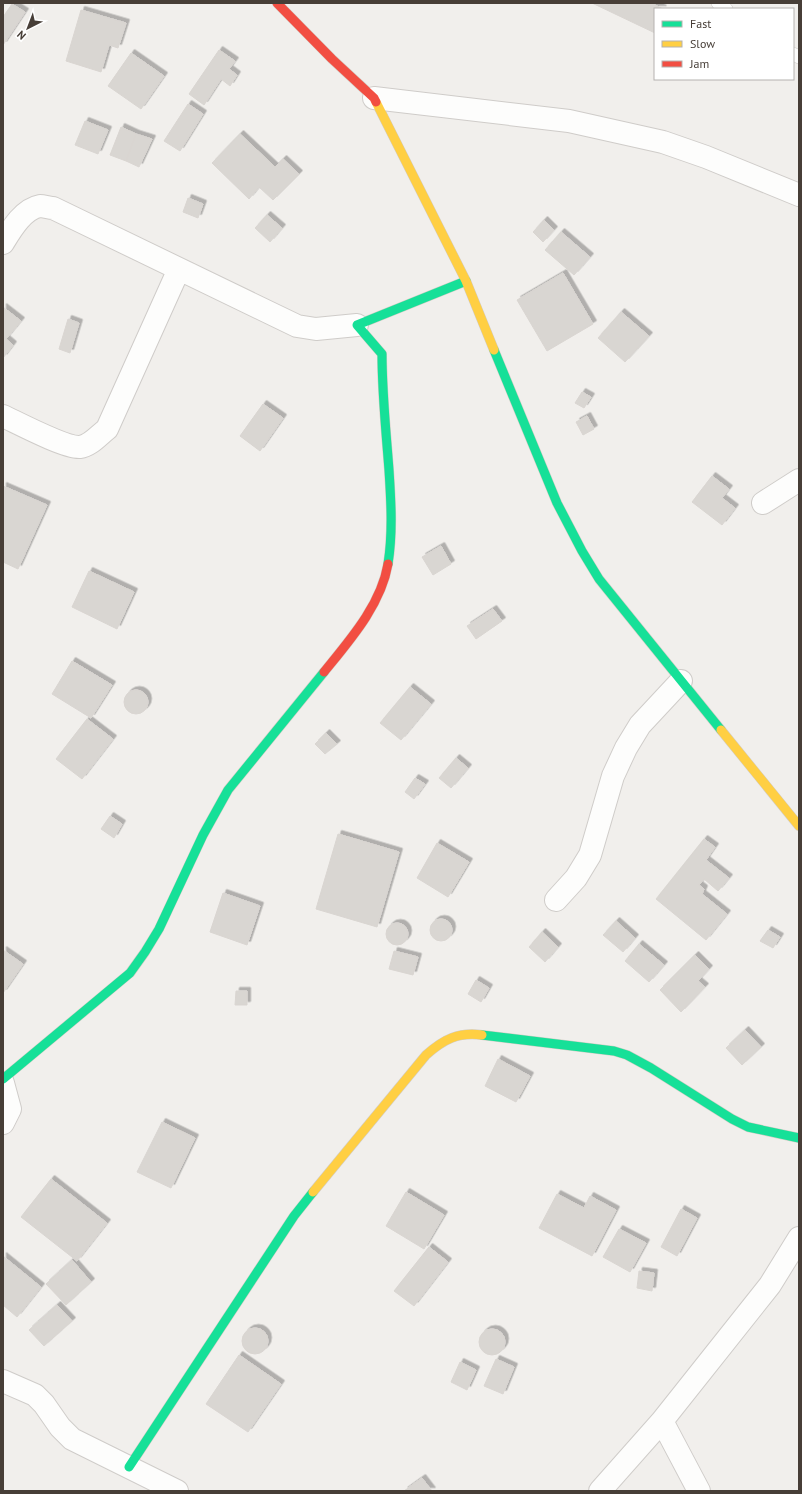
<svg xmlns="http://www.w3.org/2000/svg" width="802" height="1494" viewBox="0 0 802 1494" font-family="'PT Sans',sans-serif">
  <defs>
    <filter id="shadow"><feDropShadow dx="3.5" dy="-3.5" stdDeviation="0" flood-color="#0004"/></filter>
  </defs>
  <rect width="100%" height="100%" fill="#f1efec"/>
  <path fill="#d9d6d2" stroke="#d9d5d1" filter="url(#shadow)" d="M 592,3 L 651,3 L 663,9 L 655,9 L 655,33 Z
    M 12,4 L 25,12 L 3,45 L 3,17 Z
    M 81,10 L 126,23 L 118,48 L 109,45 L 101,72 L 66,61 Z
    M 219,50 L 235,61 L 229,69 L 237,75 L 230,86 L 221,79 L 204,105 L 189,94 Z
    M 131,53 L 164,76 L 141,109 L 108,86 Z
    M 188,104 L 203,114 L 180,151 L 164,141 Z
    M 85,121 L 108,130 L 98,154 L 75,145 Z
    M 121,127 L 136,134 L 126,161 L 110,155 Z
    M 136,134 L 152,139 L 139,167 L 126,161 Z
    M 240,134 L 275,167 L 283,159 L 299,174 L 273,200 L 259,187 L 249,199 L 212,163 Z
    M 188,198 L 203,204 L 198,218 L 183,212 Z
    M 267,215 L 282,228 L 270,242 L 255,228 Z
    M 544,220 L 554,230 L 543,242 L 533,232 Z
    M 561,232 L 590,257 L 574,275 L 545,250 Z
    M 563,273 L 593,324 L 547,351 L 517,300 Z
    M 3,307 L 21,321 L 6,339 L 13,345 L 3,358 Z
    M 621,312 L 649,336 L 625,362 L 598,338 Z
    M 68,319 L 79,323 L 70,353 L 59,349 Z
    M 582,392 L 591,397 L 584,408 L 575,403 Z
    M 263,404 L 283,418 L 260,451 L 240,436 Z
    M 587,416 L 594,429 L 583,435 L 576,422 Z
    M 712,476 L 729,489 L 722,498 L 735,508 L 722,525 L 692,502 Z
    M 3,486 L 47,505 L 18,569 L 3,562 Z
    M 441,546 L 451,564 L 433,575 L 422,557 Z
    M 89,571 L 134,592 L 117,629 L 72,607 Z
    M 493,609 L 502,621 L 476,639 L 467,626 Z
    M 72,661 L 112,685 L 91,718 L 52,694 Z
    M 410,687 L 431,704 L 401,740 L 380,723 Z
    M124 702a12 12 0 1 1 24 0a12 12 0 1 1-24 0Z
    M 87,719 L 113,739 L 82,779 L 56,759 Z
    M 326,733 L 337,744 L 325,754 L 315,744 Z
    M 456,758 L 468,768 L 451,788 L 439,778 Z
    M 415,778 L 425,784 L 414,799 L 405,792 Z
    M 110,816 L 122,824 L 114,838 L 101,829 Z
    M 338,834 L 399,852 L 377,927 L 316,909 Z
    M 704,839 L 715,847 L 706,860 L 729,878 L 718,891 L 704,879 L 699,885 L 704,889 L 702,894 L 727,914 L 706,940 L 656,899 Z
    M 437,843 L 469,862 L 448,897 L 417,878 Z
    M 223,893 L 260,906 L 247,945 L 210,932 Z
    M430 930a11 11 0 1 1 22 0a11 11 0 1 1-22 0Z
    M 616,921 L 635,938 L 623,952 L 603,935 Z
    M386 934a11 11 0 1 1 22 0a11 11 0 1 1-22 0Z
    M 768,930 L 780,937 L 773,948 L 760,941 Z
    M 542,932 L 558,947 L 545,962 L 529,947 Z
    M 639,944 L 664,965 L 649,982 L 625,961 Z
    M 3,950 L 23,964 L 3,993 Z
    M 394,951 L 418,957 L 413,975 L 389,969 Z
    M 695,955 L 709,969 L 698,981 L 705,987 L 681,1012 L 660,990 Z
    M 476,980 L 489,988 L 481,1002 L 468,994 Z
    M 236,991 L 247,991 L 247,1005 L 235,1005 Z
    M 745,1030 L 761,1047 L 742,1065 L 726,1048 Z
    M 498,1059 L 530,1076 L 516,1102 L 485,1086 Z
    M 162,1122 L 195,1138 L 171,1188 L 137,1172 Z
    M 51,1179 L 107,1223 L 77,1261 L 21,1217 Z
    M 406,1192 L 444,1215 L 424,1249 L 386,1226 Z
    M 557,1194 L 584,1208 L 590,1196 L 616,1210 L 592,1256 L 539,1228 Z
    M 681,1209 L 697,1218 L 677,1256 L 661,1247 Z
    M 619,1229 L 646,1243 L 630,1272 L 603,1257 Z
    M 429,1247 L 448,1262 L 414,1306 L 394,1291 Z
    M 3,1256 L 41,1287 L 17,1317 L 3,1305 Z
    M 72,1260 L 91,1282 L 66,1305 L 46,1284 Z
    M 639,1271 L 654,1273 L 652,1291 L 637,1288 Z
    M 57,1305 L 72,1321 L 44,1346 L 29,1330 Z
    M242 1341a13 13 0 1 1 26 0a13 13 0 1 1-26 0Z
    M479 1342a13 13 0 1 1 26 0a13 13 0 1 1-26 0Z
    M 239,1355 L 281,1384 L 248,1432 L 206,1404 Z
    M 496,1359 L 514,1367 L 503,1394 L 484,1386 Z
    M 460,1362 L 476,1370 L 467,1390 L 451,1382 Z
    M 422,1478 L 432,1491 L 404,1491 Z"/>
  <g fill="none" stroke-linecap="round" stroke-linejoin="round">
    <g stroke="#cfccc9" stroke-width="14">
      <path id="lane" d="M 718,3 L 726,9
        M 793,54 L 799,57"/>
    </g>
    <g stroke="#cfccc9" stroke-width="24">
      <path id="street" d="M 374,98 L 569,121 L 663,142 L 706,157 L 799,195
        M 3,243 C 11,230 23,209 40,206 C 44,206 49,208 53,208 L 297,326 L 316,329 L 357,325
        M 3,416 C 18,423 65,448 80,447 C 90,446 99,435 107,429 L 179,269
        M 763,503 L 799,480
        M 556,900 L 576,878 L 590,855 L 613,776 L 626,748 L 640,725 L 681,681
        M 3,1083 L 10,1109 L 3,1123
        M 3,1381 L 35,1395 L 44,1404 L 60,1427 L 72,1439 L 177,1491
        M 662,1421 L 699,1491
        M 600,1491 L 662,1421 L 770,1285 L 799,1238"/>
    </g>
    <g stroke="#d2ccc4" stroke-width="10">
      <path id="fast" d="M 494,350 L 557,503 L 582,551 L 599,579 L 721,730
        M 388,564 C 393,532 391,501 389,470 C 386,431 382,393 382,354 L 357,325 L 466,281
        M 482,1035 L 614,1051 L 627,1055 L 651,1068 L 732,1119 L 748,1127 L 799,1138
        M 3,1079 L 130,973 L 145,952 L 159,929 L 203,835 L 228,790 L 324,672
        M 129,1467 L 294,1216 L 313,1192"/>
    </g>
    <g stroke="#d2ccc4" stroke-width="10">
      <path id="slow" d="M 376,102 L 466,281 L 494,350
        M 721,730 L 799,826
        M 313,1192 L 426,1055 C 444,1039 458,1032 482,1035"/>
    </g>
    <g stroke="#d2ccc4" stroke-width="10">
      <path id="jam" d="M 277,3 L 332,59 L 374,98 L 376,102
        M 324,672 C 350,640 381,605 388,564"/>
    </g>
    <use href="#lane" stroke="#fdfdfc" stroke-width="13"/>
    <use href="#street" stroke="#fdfdfc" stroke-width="22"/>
    <use href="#fast" stroke="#16e098" stroke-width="9"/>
    <use href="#slow" stroke="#ffcf43" stroke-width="9"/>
    <use href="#jam" stroke="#f24e42" stroke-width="9"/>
  </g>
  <rect width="802" height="1494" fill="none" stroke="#473e37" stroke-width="8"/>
  <rect x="654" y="8" width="140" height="72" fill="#ffffff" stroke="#b5b2af"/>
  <rect x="662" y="21" width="20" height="6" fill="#16e098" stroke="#b5b2af"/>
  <text x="690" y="28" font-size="12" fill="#473e37">Fast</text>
  <rect x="662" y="41" width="20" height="6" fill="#ffcf43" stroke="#b5b2af"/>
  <text x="690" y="48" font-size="12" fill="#473e37">Slow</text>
  <rect x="662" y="61" width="20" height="6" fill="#f24e42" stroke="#b5b2af"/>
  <text x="690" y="68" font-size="12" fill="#473e37">Jam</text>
  <g transform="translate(28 28) rotate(222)" stroke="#ffffff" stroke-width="3" paint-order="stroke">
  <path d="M0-3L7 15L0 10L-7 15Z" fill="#473e37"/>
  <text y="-6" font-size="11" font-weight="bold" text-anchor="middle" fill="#473e37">N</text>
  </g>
</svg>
